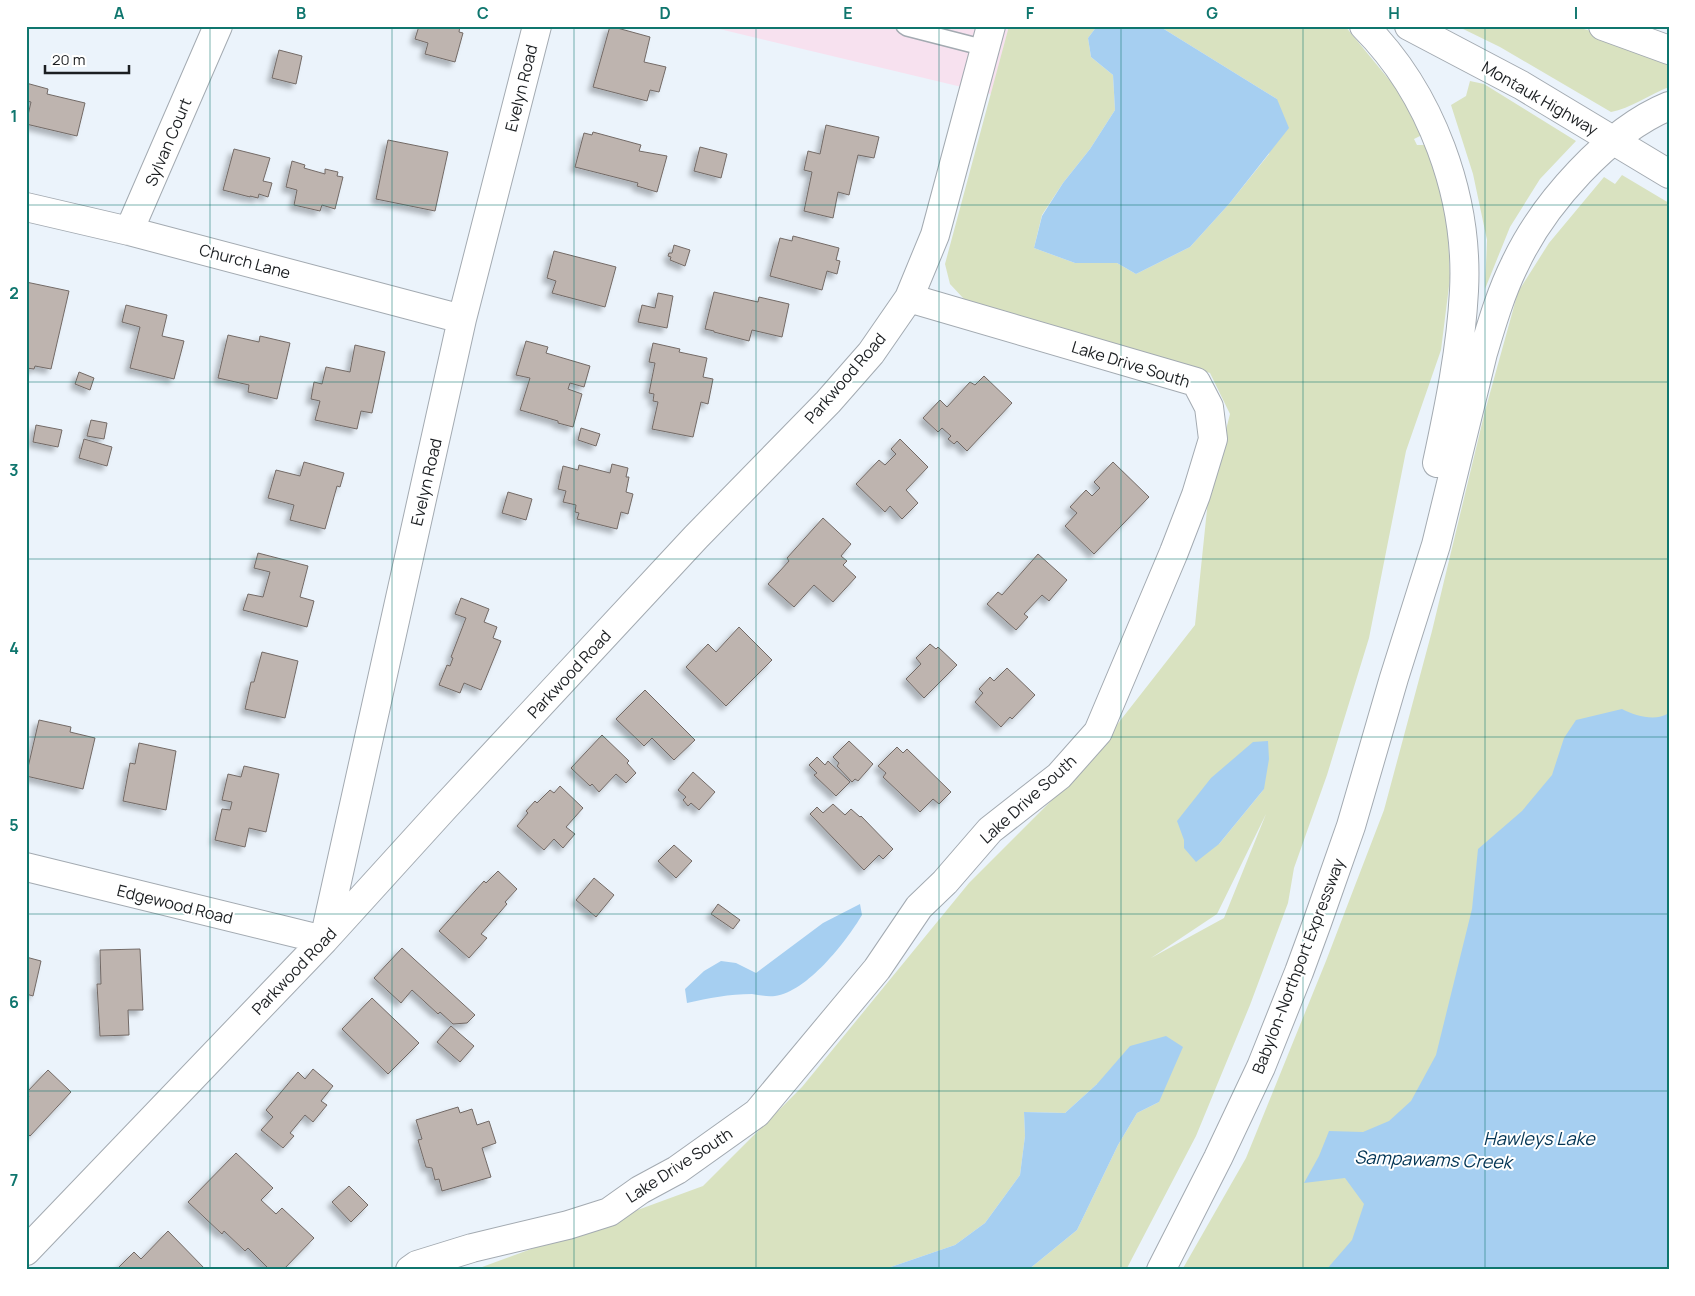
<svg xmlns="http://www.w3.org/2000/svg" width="1695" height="1296" viewBox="0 0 1695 1296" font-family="Manrope,sans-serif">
  <defs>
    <filter id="shadow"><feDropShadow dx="-4.5" dy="4.5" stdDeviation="2.5" flood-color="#0004"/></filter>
  </defs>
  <rect width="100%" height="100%" fill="#ebf3fb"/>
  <path fill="#f7e1ef" d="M 707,26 L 1009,26 L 991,94 Z"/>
  <path fill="#d9e2c0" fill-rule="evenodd" d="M 1009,26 L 1097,26 L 1088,38 L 1091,57 L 1113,75 L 1115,110 L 1090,149 L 1063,183 L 1042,215 L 1034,248 L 1075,263 L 1117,263 L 1136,274 L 1190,247 L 1229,204 L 1269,154 L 1277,99 L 1159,26 L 1345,26 L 1414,110 L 1424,134 L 1414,139 L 1417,145 L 1428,145 L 1440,182 L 1448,234 L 1450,278 L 1441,350 L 1406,451 L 1369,638 L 1327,775 L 1294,868 L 1288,903 L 1250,1005 L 1196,1136 L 1126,1270 L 1028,1270 L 1077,1230 L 1118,1145 L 1137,1113 L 1159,1102 L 1097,1084 L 1065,1113 L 1024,1112 L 1025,1136 L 1020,1175 L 985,1223 L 955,1245 L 882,1270 L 474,1270 L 703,1186 L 802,1087 L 969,883 L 1080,772 L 1195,625 L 1208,500 L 1230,414 L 1210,373 L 964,299 L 950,284 L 945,264 ZM 1264,789 L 1219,844 L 1184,848 L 1184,840 ZM 1266,814 L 1224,918 L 1151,958 L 1217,914 Z
    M 1457,26 L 1573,26 L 1591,31 L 1669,62 L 1669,87 C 1650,94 1630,109 1611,112 L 1500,47 Z
    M 1470,81 L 1484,84 L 1576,141 L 1540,179 L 1510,227 L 1485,289 L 1487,240 L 1473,174 L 1451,105 L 1466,96 Z
    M 1622,175 L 1669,203 L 1669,1270 L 1182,1270 L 1246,1158 L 1326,961 L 1384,810 L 1432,631 L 1485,411 L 1518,292 L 1549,243 L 1604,177 L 1615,184 Z"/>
  <path fill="#a6cff1" d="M 1097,26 L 1159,26 L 1277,99 L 1289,128 L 1229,204 L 1190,247 L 1136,274 L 1117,263 L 1075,263 L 1034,248 L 1042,216 L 1063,183 L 1090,149 L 1115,110 L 1113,75 L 1091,57 L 1088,38 Z
    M 1622,709 C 1636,716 1655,722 1669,713 L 1669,1270 L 1326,1270 L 1352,1240 L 1364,1204 L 1345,1178 L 1304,1183 L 1319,1156 L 1329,1131 L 1363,1132 L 1389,1121 L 1411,1101 L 1436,1055 L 1472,909 L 1478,849 L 1522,811 L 1552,775 L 1564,738 L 1576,720 Z
    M 1268,741 L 1269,759 L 1264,789 L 1219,844 L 1196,862 L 1184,848 L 1184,840 L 1177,821 L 1211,778 L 1253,742 Z
    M 860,904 L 862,915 C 846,942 807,992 775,996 C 767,997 759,995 752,994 C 729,994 709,998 687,1003 L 685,989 L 704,971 L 721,961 L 736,963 L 756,973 L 823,923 Z
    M 1166,1036 L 1183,1047 L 1159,1102 L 1137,1113 L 1118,1145 L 1077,1230 L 1028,1270 L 882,1270 L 955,1245 L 985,1223 L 1020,1175 L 1025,1136 L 1024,1112 L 1065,1113 L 1097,1084 L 1130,1046 Z"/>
  <path fill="#beb4af" stroke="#736a66" filter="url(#shadow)" d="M 419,26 L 460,26 L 459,32 L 463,33 L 455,62 L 425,54 L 428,43 L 415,39 Z
    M 610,26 L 650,37 L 644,62 L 666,67 L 659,92 L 650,90 L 647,101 L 593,87 Z
    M 279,50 L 302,56 L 296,84 L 272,78 Z
    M 26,83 L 48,89 L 47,94 L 85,103 L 77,136 L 26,124 L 31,102 L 26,101 Z
    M 826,125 L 879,137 L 874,158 L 858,155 L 849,195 L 838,192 L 833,218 L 804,211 L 812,172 L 804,170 L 808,151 L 820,154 Z
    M 593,132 L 641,145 L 639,151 L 667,156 L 657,192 L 637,186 L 638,183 L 575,167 L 584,133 L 592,135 Z
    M 388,140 L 448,152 L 435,211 L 376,199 Z
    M 700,147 L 727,154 L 721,178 L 694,171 Z
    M 234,149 L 270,158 L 263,181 L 272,183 L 268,197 L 259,194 L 258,198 L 250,196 L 250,197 L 223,190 Z
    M 292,161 L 305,165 L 304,168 L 325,174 L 325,169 L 338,172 L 337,176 L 343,177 L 335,209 L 322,205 L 320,211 L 294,205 L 297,190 L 286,187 Z
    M 793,236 L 839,248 L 836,260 L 840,261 L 837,274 L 827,271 L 822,290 L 770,276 L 780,238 L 792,241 Z
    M 674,245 L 690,250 L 685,266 L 670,260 L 671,257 L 668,256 L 669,253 L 672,253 Z
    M 554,251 L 616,267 L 605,307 L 552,293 L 556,281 L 547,278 Z
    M 26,282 L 69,291 L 51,369 L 35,366 L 34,369 L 26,368 Z
    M 714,292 L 758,302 L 759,297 L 789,304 L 782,337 L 752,330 L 749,341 L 714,332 L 714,331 L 705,329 Z
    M 658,293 L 673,296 L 667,328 L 638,322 L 642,305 L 655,308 Z
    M 126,305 L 167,315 L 162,336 L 184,341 L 174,379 L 130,368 L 140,327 L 122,322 Z
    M 228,335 L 259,342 L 260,336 L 290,343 L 277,399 L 248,392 L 249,385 L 218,378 Z
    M 526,341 L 548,347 L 546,353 L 590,366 L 584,387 L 570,383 L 568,389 L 582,394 L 573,427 L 558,423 L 558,421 L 520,410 L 530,378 L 516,375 Z
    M 653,343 L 680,349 L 679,352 L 707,358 L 703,377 L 713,379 L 708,404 L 701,402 L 693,437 L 652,429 L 658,402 L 653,401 L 654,394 L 649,393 L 655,363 L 649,362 Z
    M 355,345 L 385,352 L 372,413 L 361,411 L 357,429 L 315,420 L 320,401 L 311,399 L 314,382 L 322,384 L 326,367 L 350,372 Z
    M 79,372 L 94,378 L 90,390 L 75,384 Z
    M 984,376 L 1012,403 L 967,451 L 957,441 L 954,444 L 948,439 L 951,436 L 942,428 L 938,432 L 923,418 L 940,400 L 947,407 L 970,382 L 975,385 Z
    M 91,420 L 107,423 L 104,439 L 87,436 Z
    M 36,425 L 62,430 L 58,447 L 33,442 Z
    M 581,428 L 600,434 L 596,446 L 578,440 Z
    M 84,439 L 112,447 L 107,466 L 79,458 Z
    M 900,439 L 928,467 L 906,490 L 918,503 L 902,519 L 890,506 L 885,512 L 856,484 L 879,460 L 885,465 L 896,454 L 891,449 Z
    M 304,462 L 344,473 L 340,487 L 337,486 L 325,529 L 290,520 L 294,505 L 268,498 L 276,470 L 300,476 Z
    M 1113,462 L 1149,497 L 1094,554 L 1065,526 L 1077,513 L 1070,507 L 1086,490 L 1092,496 L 1100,488 L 1094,482 Z
    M 612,464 L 628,468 L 626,477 L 629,477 L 626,492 L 633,494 L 628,514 L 621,512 L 617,529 L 577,519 L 579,513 L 575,512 L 576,505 L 563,502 L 566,491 L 558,489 L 563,466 L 578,470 L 579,465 L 610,473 Z
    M 508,492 L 532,499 L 526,520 L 502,513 Z
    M 823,518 L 851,544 L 841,556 L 847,561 L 843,565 L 856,577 L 833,602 L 814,585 L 794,607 L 768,584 L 789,561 L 787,558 Z
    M 258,553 L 308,566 L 300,597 L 314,601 L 307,627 L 243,610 L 248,594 L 263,597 L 270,572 L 254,568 Z
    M 1038,554 L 1067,580 L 1049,601 L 1042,595 L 1024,614 L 1028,617 L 1016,630 L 987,604 L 998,592 L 1002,595 Z
    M 461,598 L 489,609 L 484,622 L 497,627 L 493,638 L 501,641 L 481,690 L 464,683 L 460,693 L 439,685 L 447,665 L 450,666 L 453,658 L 451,657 L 466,618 L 455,614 Z
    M 739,627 L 772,660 L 726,706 L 686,667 L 708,644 L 716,652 Z
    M 930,644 L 936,649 L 938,647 L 957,665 L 924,698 L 906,679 L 921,664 L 916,658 Z
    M 262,652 L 298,661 L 285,718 L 245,709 L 251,682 L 254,682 Z
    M 1007,668 L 1035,695 L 1012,719 L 1010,717 L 1001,727 L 975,702 L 983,693 L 979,689 L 990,677 L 994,681 Z
    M 645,690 L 695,740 L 674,760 L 652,738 L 644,746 L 616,719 Z
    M 39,720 L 71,727 L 70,732 L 95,738 L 83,789 L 26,776 Z
    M 602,735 L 629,761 L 627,763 L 636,773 L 626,783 L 616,774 L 599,792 L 592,784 L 590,786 L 571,768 Z
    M 849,741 L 873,764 L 858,781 L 855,779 L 852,782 L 837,766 L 839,763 L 833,757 Z
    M 139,743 L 176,751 L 166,810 L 123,801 L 130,763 L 135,764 Z
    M 897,747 L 903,753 L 907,749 L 951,792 L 939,804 L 933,799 L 920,812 L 883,777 L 886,773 L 878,766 Z
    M 817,757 L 825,765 L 828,761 L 850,782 L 836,796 L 814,775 L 817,773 L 809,765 Z
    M 244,766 L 279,774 L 266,832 L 249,828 L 245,847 L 215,840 L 222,809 L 230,810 L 232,802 L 222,800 L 228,774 L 241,777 Z
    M 693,772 L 715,792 L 699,810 L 691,803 L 688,806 L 683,800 L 686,797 L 678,790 Z
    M 560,786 L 583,808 L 566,827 L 575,834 L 563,848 L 554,839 L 544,850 L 517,826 L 528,813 L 526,811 L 535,801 L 537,803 L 550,790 L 554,793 Z
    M 833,804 L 845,815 L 851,809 L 860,817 L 861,816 L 893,849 L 883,859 L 879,855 L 864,870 L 810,814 L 817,807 L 823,813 Z
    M 674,845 L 692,861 L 676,878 L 658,861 Z
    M 498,871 L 517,889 L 505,902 L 507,904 L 481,934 L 487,938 L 469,958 L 439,931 L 484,881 L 486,883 Z
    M 594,878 L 614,895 L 596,917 L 576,900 Z
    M 718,904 L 740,920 L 733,929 L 711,914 Z
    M 402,948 L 475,1015 L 467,1023 L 453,1024 L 440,1012 L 438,1014 L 412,990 L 401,1003 L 374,978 Z
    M 140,949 L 143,1010 L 128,1010 L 129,1035 L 100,1036 L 97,984 L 101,984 L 100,950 Z
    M 26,957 L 41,961 L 33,996 L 26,994 Z
    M 372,998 L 419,1043 L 388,1074 L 342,1029 Z
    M 451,1026 L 474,1046 L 460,1062 L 437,1042 Z
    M 313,1069 L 333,1086 L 321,1101 L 327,1105 L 313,1122 L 305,1115 L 290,1133 L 294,1136 L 283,1148 L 261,1130 L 273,1117 L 266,1110 L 298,1072 L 305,1079 Z
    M 48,1070 L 71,1092 L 30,1136 L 26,1132 L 26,1100 L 29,1097 L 26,1093 Z
    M 458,1107 L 460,1113 L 472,1109 L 477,1125 L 489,1121 L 496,1143 L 482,1148 L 491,1177 L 442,1191 L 439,1179 L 435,1180 L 432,1168 L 426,1167 L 418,1140 L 422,1139 L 416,1120 Z
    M 236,1153 L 273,1188 L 261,1200 L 276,1214 L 282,1208 L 314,1238 L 283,1270 L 270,1270 L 248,1248 L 245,1251 L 224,1231 L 222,1234 L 188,1202 Z
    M 349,1186 L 368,1205 L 351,1222 L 332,1202 Z
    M 168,1231 L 206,1270 L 116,1270 L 134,1252 L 141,1259 Z"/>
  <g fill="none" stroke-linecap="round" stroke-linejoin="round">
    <g stroke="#a3aab1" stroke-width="18">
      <path id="service" d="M 904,26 L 907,28 L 985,48"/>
    </g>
    <g stroke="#a3aab1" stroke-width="30">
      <path id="minor" d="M 26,207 L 129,231 L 462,319
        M 129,231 L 218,26
        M 26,867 L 324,940 L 462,319 L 537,26
        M 26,1251 L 324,940 L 444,808 L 696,537 L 828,402 L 871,353 L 909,298 L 935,235 L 991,26
        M 410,1270 L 417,1265 L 472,1248 L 568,1225 L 609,1212 L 640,1190 L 677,1170 L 757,1113 L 877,969 L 919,907 L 945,882 L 990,830 L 1059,776 L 1098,732 L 1174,552 L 1196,495 L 1213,439 L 1209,407 L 1196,382 L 909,298"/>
    </g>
    <g stroke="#a3aab1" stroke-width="30">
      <path id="primary" d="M 1364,26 C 1431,93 1469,196 1464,291 C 1461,349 1449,407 1437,463
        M 1409,26 L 1521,85 L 1669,174
        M 1603,26 L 1669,50
        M 1161,1270 L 1218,1158 L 1261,1067 L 1299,972 L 1317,923 L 1351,826 L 1394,678 L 1436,545 L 1483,353 C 1492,323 1501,292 1515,264 C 1543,204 1608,131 1669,106"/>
    </g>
    <use href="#service" stroke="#fff" stroke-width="15"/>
    <use href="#minor" stroke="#fff" stroke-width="28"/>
    <use href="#primary" stroke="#fff" stroke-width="28"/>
  </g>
  <path fill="none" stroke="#0f766e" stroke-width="1" stroke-opacity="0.55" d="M 210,26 L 210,1270M 392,26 L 392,1270M 574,26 L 574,1270M 756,26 L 756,1270M 939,26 L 939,1270M 1121,26 L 1121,1270M 1303,26 L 1303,1270M 1485,26 L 1485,1270M 26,205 L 1669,205M 26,382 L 1669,382M 26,559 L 1669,559M 26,737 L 1669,737M 26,914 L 1669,914M 26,1091 L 1669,1091"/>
  <g text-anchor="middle" stroke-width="4" stroke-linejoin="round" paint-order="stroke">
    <g font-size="16" fill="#1b1e21" stroke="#fff">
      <text transform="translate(521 88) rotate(-76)" y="6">Evelyn Road</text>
      <text transform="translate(1540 98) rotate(30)" y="6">Montauk Highway</text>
      <text transform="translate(168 142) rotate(-67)" y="6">Sylvan Court</text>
      <text transform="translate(245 261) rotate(15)" y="6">Church Lane</text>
      <text transform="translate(1131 364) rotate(17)" y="6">Lake Drive South</text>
      <text transform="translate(845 378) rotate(-49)" y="6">Parkwood Road</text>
      <text transform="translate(426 482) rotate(-77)" y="6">Evelyn Road</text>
      <text transform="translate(569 674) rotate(-47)" y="6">Parkwood Road</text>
      <text transform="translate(1028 799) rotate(-42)" y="6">Lake Drive South</text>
      <text transform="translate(175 904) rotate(14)" y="6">Edgewood Road</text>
      <text transform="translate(1298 966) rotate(-69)" y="6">Babylon-Northport Expressway</text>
      <text transform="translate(294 971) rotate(-46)" y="6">Parkwood Road</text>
      <text transform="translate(679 1165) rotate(-33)" y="6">Lake Drive South</text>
    </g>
    <g font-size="18" font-style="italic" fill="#043656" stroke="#fff">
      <text x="1539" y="1145">Hawleys Lake</text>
      <text transform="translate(1433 1160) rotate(2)" y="6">Sampawams Creek</text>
    </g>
  </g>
  <rect width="1695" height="1296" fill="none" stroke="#ffffff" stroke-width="55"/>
  <path d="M45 65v8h84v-8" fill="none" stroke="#1b1e21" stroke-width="2.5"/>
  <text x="52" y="65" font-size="15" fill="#1b1e21" stroke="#ffffff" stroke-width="4" paint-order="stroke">20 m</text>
  <rect x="28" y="28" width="1640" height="1240" fill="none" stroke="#0f766e" stroke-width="2"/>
  <g font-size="16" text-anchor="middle" font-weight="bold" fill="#0f766e">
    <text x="119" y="19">A</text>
    <text x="301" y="19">B</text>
    <text x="483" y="19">C</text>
    <text x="665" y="19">D</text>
    <text x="848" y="19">E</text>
    <text x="1030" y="19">F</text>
    <text x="1212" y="19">G</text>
    <text x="1394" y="19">H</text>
    <text x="1576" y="19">I</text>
    <text x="14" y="122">1</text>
    <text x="14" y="299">2</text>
    <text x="14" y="476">3</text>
    <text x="14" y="654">4</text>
    <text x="14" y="831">5</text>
    <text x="14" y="1008">6</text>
    <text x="14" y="1186">7</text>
  </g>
</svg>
